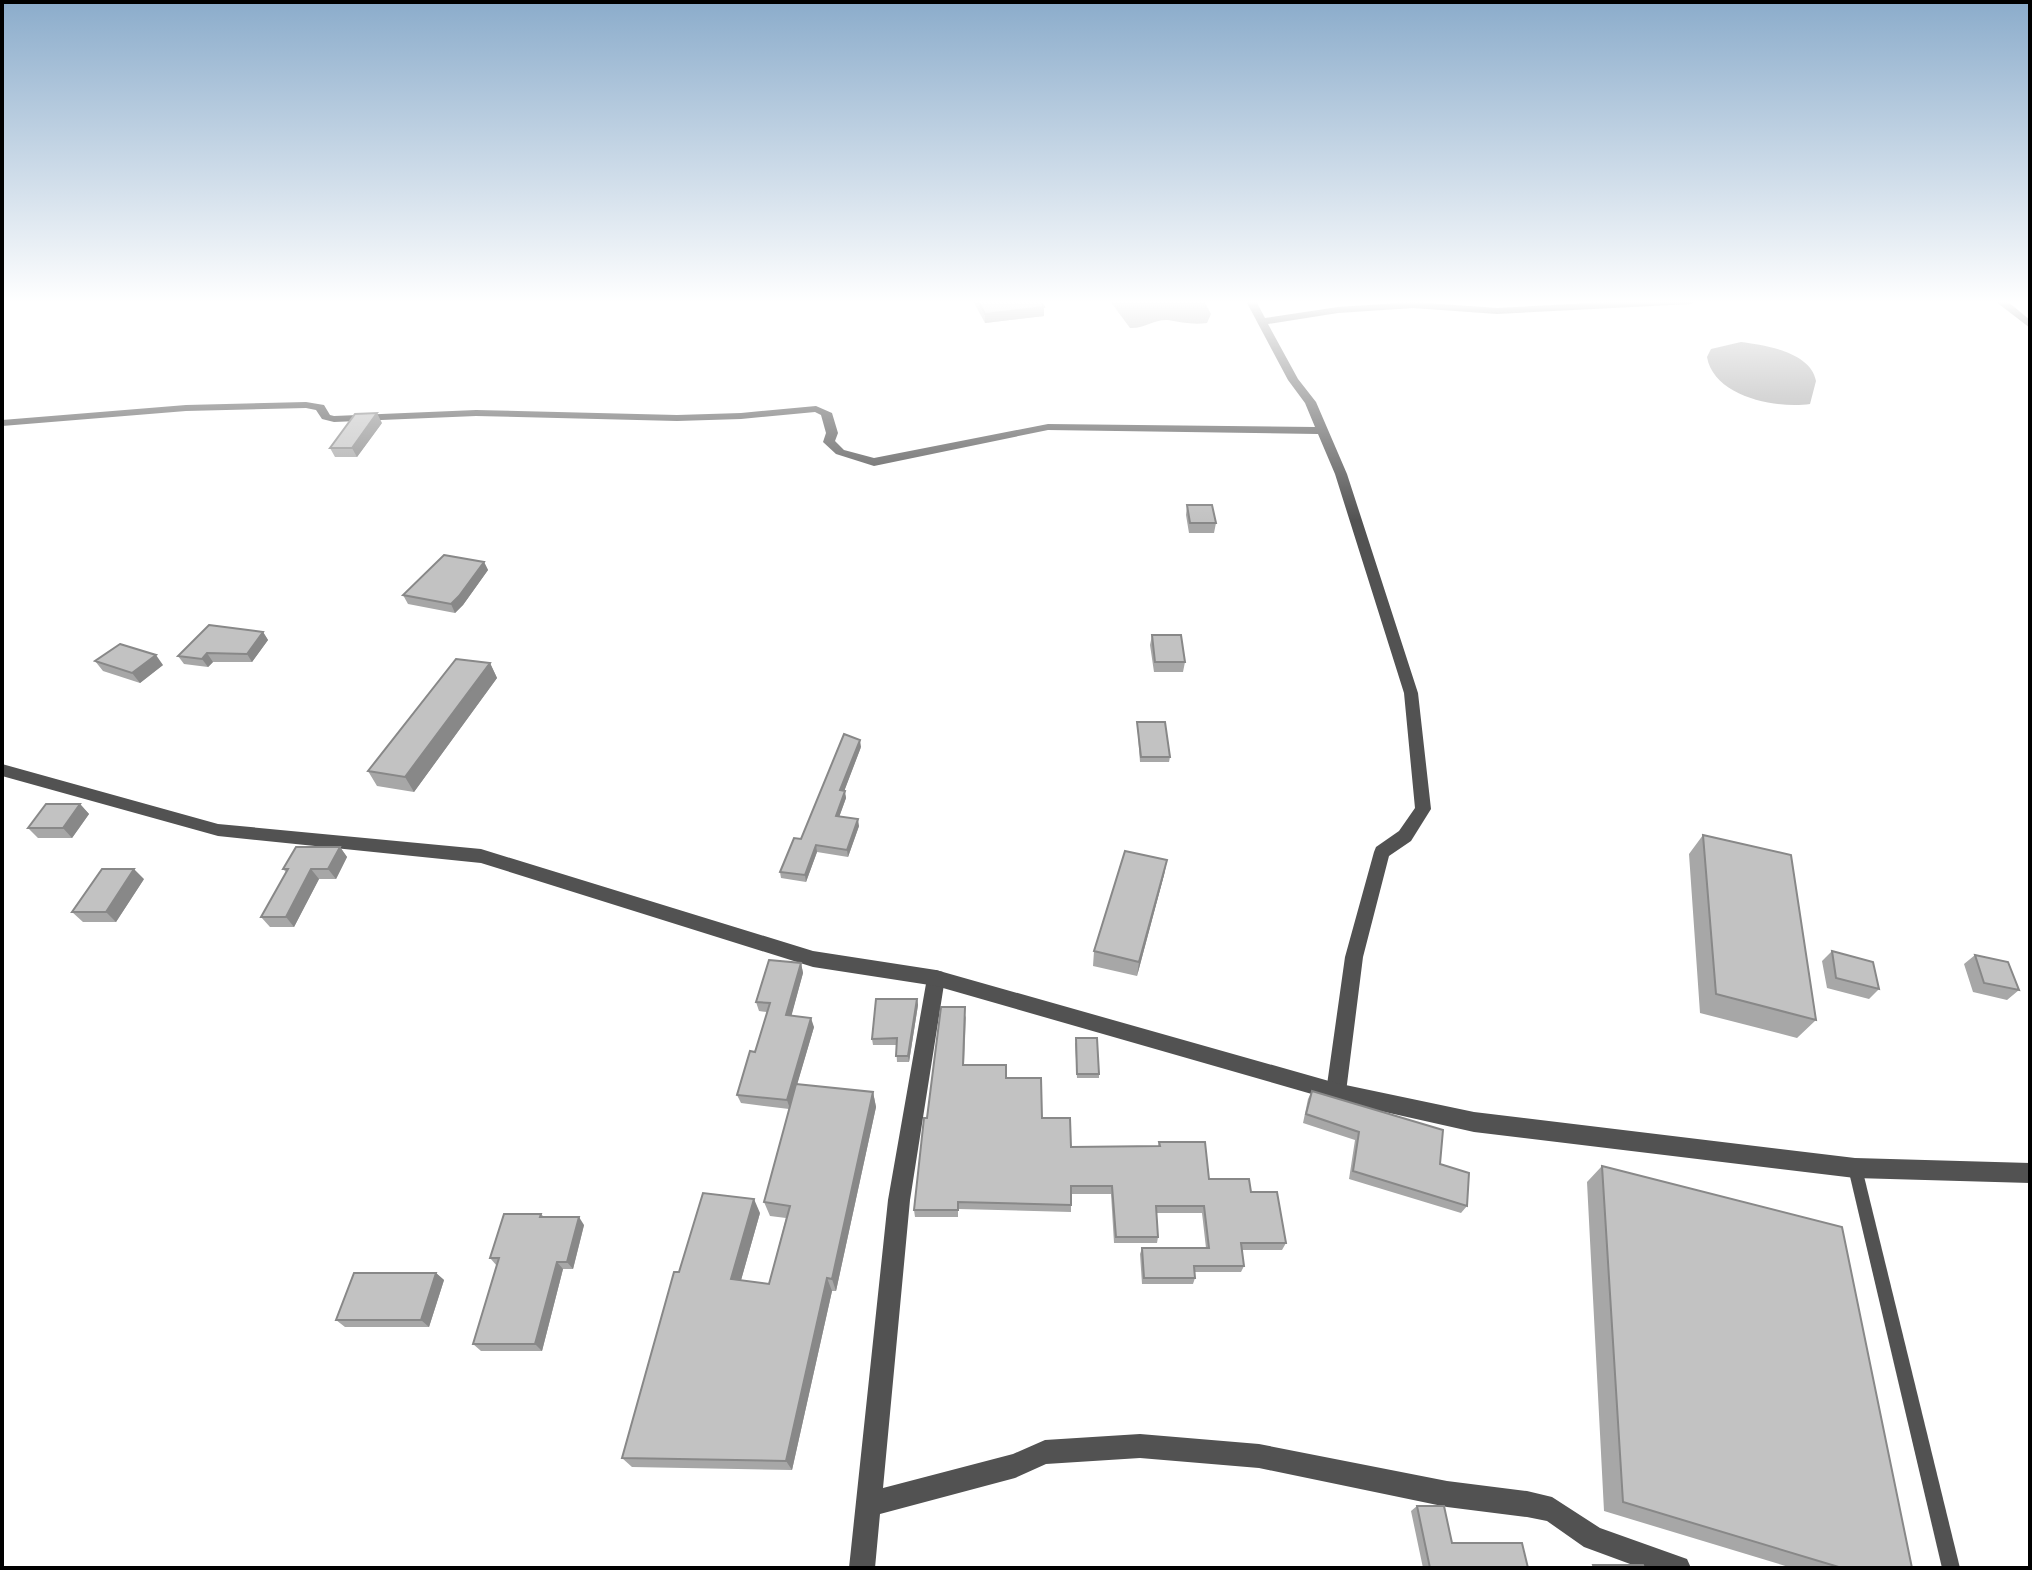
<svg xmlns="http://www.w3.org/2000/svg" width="2032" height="1570" viewBox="0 0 2032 1570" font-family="Montserrat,sans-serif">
  <rect width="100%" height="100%" fill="#fff"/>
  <path fill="#a0a0a0" d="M 1110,301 L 1204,301 L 1211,314 L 1207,323 C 1192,325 1181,322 1168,320 C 1154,319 1144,329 1130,328 Z
    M 1741,342 C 1765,345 1811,352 1816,381 L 1810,404 C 1777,409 1714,397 1707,357 L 1711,349 Z"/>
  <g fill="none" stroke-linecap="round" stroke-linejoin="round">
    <path fill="#525252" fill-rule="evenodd" d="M 1855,1161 L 1860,1163 L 1862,1168 L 1960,1568 L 1942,1568 L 1848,1168 L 1850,1163 Z"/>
    <path fill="#525252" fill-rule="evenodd" d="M 1246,301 L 1256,301 L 1265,318 L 1338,307 L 1413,302 L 1497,308 L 1625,301 L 1696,301 L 1691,304 L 1497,314 L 1413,308 L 1338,313 L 1268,324 L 1298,379 L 1316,402 L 1347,474 L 1418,693 L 1431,809 L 1411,841 L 1389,856 L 1363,957 L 1346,1092 L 1343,1099 L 1336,1101 L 1329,1099 L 1326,1092 L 1345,957 L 1374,852 L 1376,847 L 1399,831 L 1415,808 L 1404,693 L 1335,474 L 1318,434 L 1048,430 L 874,466 L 836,454 L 823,442 L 826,433 L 821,415 L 815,412 L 741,419 L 677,421 L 476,416 L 334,422 L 322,419 L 316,410 L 306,408 L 186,411 L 2,426 L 2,420 L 186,405 L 306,402 L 324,405 L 330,415 L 334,416 L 476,410 L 677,415 L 741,413 L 816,406 L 832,413 L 838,433 L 835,441 L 844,450 L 874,458 L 1048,424 L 1315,427 L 1305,403 L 1288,380 Z
      M 1995,301 L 2007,301 L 2030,320 L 2030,328 Z
      M 936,970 L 943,972 L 945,978 L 910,1200 L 883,1488 L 1013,1454 L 1045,1440 L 1140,1434 L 1259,1444 L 1447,1481 L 1527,1491 L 1552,1497 L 1600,1528 L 1687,1559 L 1691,1568 L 1641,1568 L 1584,1547 L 1547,1521 L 1527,1517 L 1447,1507 L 1259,1468 L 1140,1458 L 1046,1464 L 1015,1478 L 880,1514 L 875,1568 L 849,1568 L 888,1200 L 927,978 L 929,972 Z"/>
    <path fill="#525252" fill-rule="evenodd" d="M 2,764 L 218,824 L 481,849 L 813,951 L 936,970 L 1336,1083 L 1474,1112 L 1855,1158 L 2030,1163 L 2030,1183 L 1855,1178 L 1474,1132 L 1336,1101 L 936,986 L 813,967 L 481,863 L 218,836 L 2,776 Z"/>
  </g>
  <path fill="#a7a7a7" d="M 973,301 L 1041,301 L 1044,307 L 1044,316 L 985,323 Z
    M 382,423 L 357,457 L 335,457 L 330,448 Z
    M 1187,505 L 1216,523 L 1214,533 L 1189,533 L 1186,515 Z
    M 484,562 L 488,570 L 463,605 L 455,613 L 408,604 L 403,595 Z
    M 263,632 L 268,640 L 252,662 L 213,662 L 208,667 L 184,664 L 178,656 Z
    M 1152,635 L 1185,662 L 1183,672 L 1154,672 L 1150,645 Z
    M 95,661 L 163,665 L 140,683 L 103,671 Z
    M 490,663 L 497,678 L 414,792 L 377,786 L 368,771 Z
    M 1137,722 L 1170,757 L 1169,762 L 1140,762 Z
    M 861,747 L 844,791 L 846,798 L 839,817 L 859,826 L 848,857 L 817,852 L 806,882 L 781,878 L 780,872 Z
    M 80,804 L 89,814 L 72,838 L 38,838 L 28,828 Z
    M 1703,835 L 1816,1020 L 1797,1038 L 1700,1013 L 1689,854 Z
    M 340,847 L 347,857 L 336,879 L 319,879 L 294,927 L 270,927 L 261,917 L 286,872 L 283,869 Z
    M 1167,860 L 1164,875 L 1137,976 L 1093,966 L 1094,951 Z
    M 144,879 L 116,922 L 83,922 L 72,912 Z
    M 1832,951 L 1879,989 L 1869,999 L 1827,988 L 1822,961 Z
    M 1975,955 L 2019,990 L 2007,1000 L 1973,992 L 1964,964 Z
    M 801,963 L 803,973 L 791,1016 L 814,1027 L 797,1084 L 873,1092 L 876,1107 L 836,1291 L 832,1291 L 792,1470 L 632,1467 L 622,1458 L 679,1272 L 760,1213 L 741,1280 L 769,1284 L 786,1218 L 770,1216 L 764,1202 L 789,1109 L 741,1103 L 737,1095 L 755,1052 L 767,1012 L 759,1011 L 756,1002 Z
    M 917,999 L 918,1005 L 909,1062 L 897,1062 L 896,1045 L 873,1045 L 872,1039 Z
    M 966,1015 L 964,1065 L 1006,1078 L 1042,1118 L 1071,1147 L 1158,1146 L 1159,1142 L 1209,1179 L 1251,1192 L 1286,1243 L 1282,1250 L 1242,1250 L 1244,1266 L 1241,1272 L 1195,1272 L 1195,1278 L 1193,1284 L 1142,1284 L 1140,1254 L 1142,1248 L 1206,1248 L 1202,1213 L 1156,1213 L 1158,1237 L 1157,1243 L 1114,1243 L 1111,1194 L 1071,1194 L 1071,1212 L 958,1209 L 958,1217 L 915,1217 L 914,1210 L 927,1118 Z
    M 1075,1042 L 1099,1074 L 1099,1078 L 1077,1078 Z
    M 1312,1091 L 1440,1164 L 1467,1206 L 1461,1213 L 1349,1179 L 1355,1140 L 1303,1123 L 1308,1099 Z
    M 1602,1166 L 1912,1568 L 1792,1568 L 1604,1511 L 1587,1182 Z
    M 541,1214 L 544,1217 L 584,1225 L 573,1269 L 563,1269 L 542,1351 L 481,1351 L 473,1344 L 497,1266 L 490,1258 Z
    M 436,1273 L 444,1280 L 429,1327 L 345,1327 L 336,1320 Z
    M 1417,1506 L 1452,1543 L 1528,1568 L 1423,1568 L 1411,1511 Z"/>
  <path fill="#888" d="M 1044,307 L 1044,316 L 985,323 L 985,314 Z
    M 377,413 L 382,423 L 357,457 L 352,448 Z
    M 484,562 L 488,570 L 463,605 L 455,613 L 451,604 Z
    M 263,632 L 268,640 L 252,662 L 247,654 Z
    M 207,653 L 213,662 L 208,667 L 202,659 Z
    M 156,655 L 163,665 L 140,683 L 132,673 Z
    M 490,663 L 497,678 L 414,792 L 405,777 Z
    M 860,740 L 861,747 L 842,797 L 840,790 Z
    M 845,791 L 846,798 L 837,823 L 836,816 Z
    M 80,804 L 89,814 L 72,838 L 63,828 Z
    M 858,819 L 859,826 L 848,857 L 847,850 Z
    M 816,845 L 817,852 L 806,882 L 805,875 Z
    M 340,847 L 347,857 L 336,879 L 328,869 Z
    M 1167,860 L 1164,875 L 1137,976 L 1139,962 Z
    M 134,869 L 144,879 L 116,922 L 106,912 Z
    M 311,869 L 319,879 L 294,927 L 286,917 Z
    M 801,963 L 803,973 L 789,1025 L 786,1015 Z
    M 917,999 L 918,1005 L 909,1062 L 908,1056 Z
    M 811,1018 L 814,1027 L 790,1109 L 787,1100 Z
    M 873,1092 L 876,1107 L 836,1291 L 832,1279 Z
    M 754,1199 L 760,1213 L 738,1291 L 731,1279 Z
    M 579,1217 L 584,1225 L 573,1269 L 567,1262 Z
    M 557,1262 L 563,1269 L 542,1351 L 535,1344 Z
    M 436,1273 L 444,1280 L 429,1327 L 421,1320 Z
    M 827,1278 L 832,1291 L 792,1470 L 786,1461 Z"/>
  <path fill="#c2c2c2" stroke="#888" stroke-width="2" d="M 978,301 L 1041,301 L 1044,307 L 985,314 Z
    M 377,413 L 352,448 L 330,448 L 355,414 Z
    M 1187,505 L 1212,505 L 1216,523 L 1190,523 Z
    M 444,555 L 484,562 L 459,596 L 451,604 L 403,595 Z
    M 209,625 L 263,632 L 247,654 L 207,653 L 202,659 L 178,656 Z
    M 1152,635 L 1181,635 L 1185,662 L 1155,662 Z
    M 120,644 L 156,655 L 132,673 L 95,661 Z
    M 456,659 L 490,663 L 405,777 L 368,771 Z
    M 1137,722 L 1165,722 L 1170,757 L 1141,757 Z
    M 844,734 L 860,740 L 840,790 L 845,791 L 836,816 L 858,819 L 847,850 L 816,845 L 805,875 L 780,872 L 794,838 L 801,839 Z
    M 46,804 L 80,804 L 63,828 L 28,828 Z
    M 1703,835 L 1791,855 L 1816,1020 L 1716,994 Z
    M 296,847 L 340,847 L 328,869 L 311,869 L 286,917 L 261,917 L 288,869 L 283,869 Z
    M 1125,851 L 1167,860 L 1139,962 L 1094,951 Z
    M 102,869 L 134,869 L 106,912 L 72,912 Z
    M 1832,951 L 1873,962 L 1879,989 L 1836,978 Z
    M 1975,955 L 2008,962 L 2019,990 L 1984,983 Z
    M 769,960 L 801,963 L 786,1015 L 811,1018 L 787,1100 L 737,1095 L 750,1051 L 755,1052 L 770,1003 L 756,1002 Z
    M 876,999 L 917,999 L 908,1056 L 896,1056 L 897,1038 L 872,1039 Z
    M 941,1007 L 965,1007 L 963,1065 L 1006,1065 L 1006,1078 L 1041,1078 L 1042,1118 L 1070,1118 L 1071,1147 L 1160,1146 L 1159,1142 L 1205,1142 L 1209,1179 L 1249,1179 L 1251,1192 L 1277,1192 L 1286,1243 L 1241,1243 L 1244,1266 L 1194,1266 L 1195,1278 L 1144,1278 L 1142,1248 L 1209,1248 L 1204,1206 L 1156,1206 L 1158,1237 L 1116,1237 L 1112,1186 L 1071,1186 L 1071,1205 L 958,1202 L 958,1210 L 914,1210 L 924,1118 L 927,1118 Z
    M 1076,1038 L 1097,1038 L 1099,1074 L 1077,1074 Z
    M 796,1084 L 873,1092 L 832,1279 L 827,1278 L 786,1461 L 622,1458 L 674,1272 L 679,1272 L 703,1193 L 754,1199 L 731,1279 L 769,1284 L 790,1206 L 764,1202 Z
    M 1312,1091 L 1443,1130 L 1440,1164 L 1469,1173 L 1467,1206 L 1353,1171 L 1359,1132 L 1306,1114 Z
    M 1602,1166 L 1842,1227 L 1912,1568 L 1842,1568 L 1623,1502 Z
    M 504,1214 L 541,1214 L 540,1217 L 579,1217 L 567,1262 L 557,1262 L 535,1344 L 473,1344 L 499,1258 L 490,1258 Z
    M 354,1273 L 436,1273 L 421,1320 L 336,1320 Z
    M 1417,1506 L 1444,1506 L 1452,1543 L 1522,1543 L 1528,1568 L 1430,1568 Z
    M 1593,1565 L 1643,1565 L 1644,1568 L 1594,1568 Z"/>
  <linearGradient id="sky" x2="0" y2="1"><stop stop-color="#8baccb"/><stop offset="0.58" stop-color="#fff"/><stop offset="1" stop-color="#fff" stop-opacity="0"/></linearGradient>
  <rect width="2032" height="521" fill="url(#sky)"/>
  <rect width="2032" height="1570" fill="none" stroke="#000000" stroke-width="8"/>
</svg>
